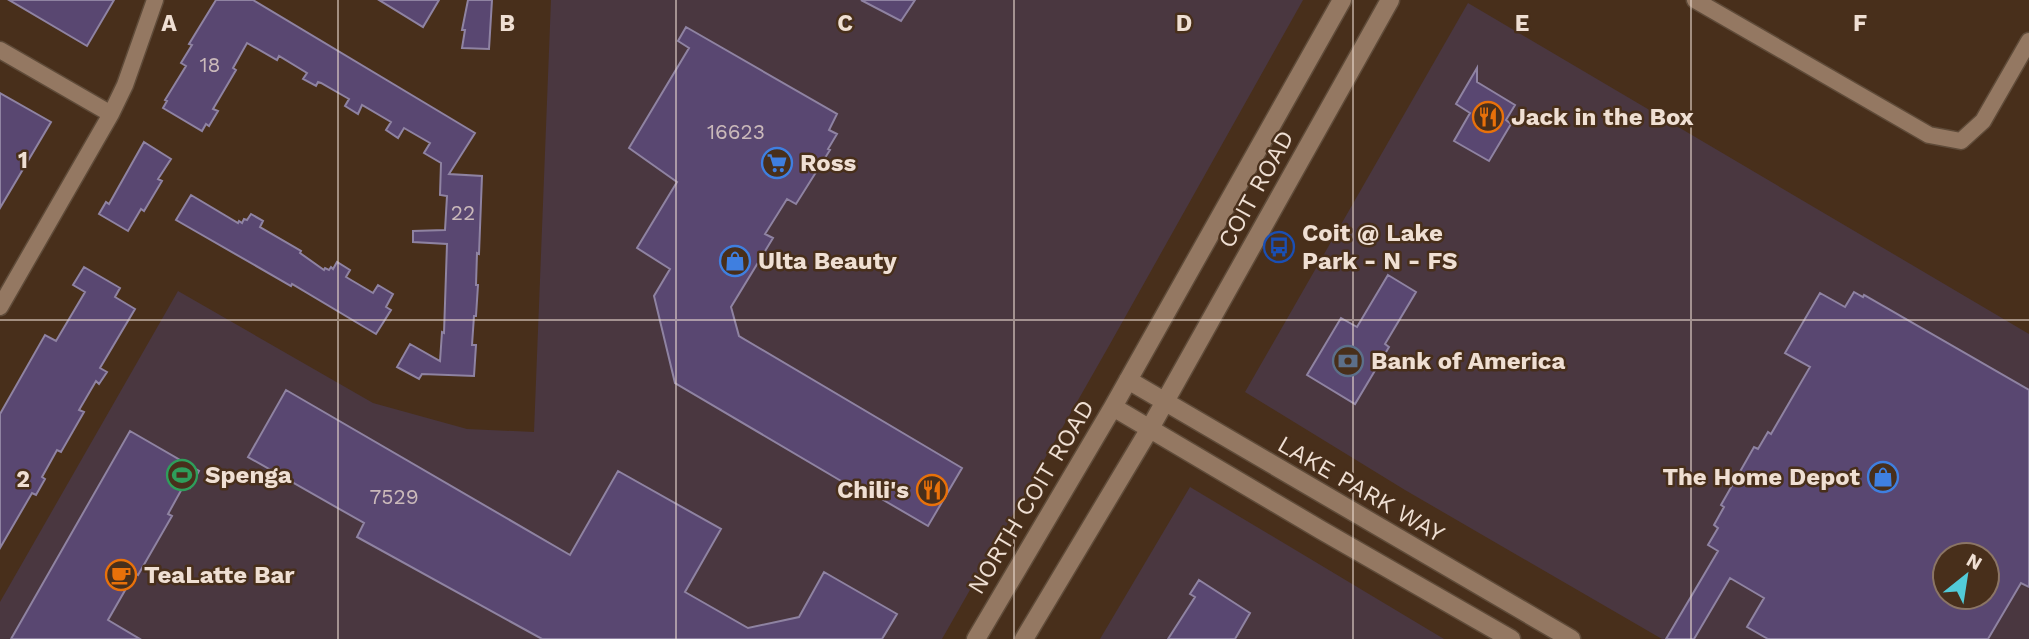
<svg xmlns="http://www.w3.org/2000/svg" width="2029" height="639" viewBox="0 0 2029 639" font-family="'Work Sans',sans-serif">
  <rect width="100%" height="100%" fill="#482f1b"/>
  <path fill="#4a3740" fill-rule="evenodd" d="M 551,0 L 1303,0 L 1110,344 L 942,639 L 0,639 L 0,602 L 178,291 L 373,403 L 467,429 L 534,432 Z
    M 1468,3 L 2029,334 L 2029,639 L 1662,639 L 1405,490 L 1245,392 ZM 1945,555 L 1987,555 L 1987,597 L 1945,597 Z
    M 1190,487 L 1444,639 L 1100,639 Z"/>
  <path fill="#594771" stroke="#8f83a2" stroke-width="2" fill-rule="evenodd" d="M 9,0 L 114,0 L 87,46 Z
    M 216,0 L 253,0 L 475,133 L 449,174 L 482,176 L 479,254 L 477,253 L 476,285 L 478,285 L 476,316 L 474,316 L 472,345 L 476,345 L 474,376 L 422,374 L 419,379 L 397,367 L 410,344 L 440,361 L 442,332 L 444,333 L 447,244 L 413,242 L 413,231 L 445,230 L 447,196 L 440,195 L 441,163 L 424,153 L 430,143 L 404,128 L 398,138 L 386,130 L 391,122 L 362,105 L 358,114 L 345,106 L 349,99 L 321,83 L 318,82 L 316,86 L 303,79 L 307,73 L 279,56 L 277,60 L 247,43 L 233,68 L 236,70 L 213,109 L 218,111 L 209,126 L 206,124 L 202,131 L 163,108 L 167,101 L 165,100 L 186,66 L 181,63 L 192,45 L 189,44 Z
    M 379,0 L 439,0 L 423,27 Z
    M 468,0 L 492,0 L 489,49 L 462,48 L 465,30 L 462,30 Z
    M 861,0 L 915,0 L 901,21 Z
    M 686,27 L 837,114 L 829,130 L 837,134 L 828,149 L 830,150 L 796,204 L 787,199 L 765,234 L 773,238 L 731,307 L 739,336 L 962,468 L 928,526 L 873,494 L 870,498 L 675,383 L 654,296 L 670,269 L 637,248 L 677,182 L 629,148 L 689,48 L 678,41 Z
    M 1477,68 L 1477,82 L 1515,105 L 1506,120 L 1511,124 L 1489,161 L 1454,141 L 1470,113 L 1456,104 Z
    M 0,93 L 51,122 L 0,208 Z
    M 144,142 L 171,159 L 158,179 L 162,181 L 144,211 L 141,209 L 128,231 L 99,214 L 106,202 L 109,204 Z
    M 191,195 L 238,223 L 239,221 L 242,223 L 244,219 L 247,220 L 251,214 L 263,221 L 260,227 L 301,251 L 300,253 L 324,270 L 325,268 L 329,270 L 331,267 L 333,269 L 337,262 L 350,270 L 346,277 L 373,293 L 378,285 L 393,294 L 386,307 L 391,310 L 376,334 L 292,284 L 291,286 L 176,220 Z
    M 84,267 L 120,288 L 115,297 L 135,309 L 100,368 L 107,372 L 99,384 L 96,381 L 79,410 L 84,412 L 61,452 L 57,450 L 42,477 L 45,479 L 36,495 L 32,493 L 0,548 L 0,414 L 45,335 L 56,341 L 85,292 L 73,285 Z
    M 1388,275 L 1416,292 L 1385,344 L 1389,347 L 1355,404 L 1307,375 L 1341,318 L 1357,327 Z
    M 1854,292 L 1863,297 L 1864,295 L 2029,390 L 2029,587 L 2021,583 L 1988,639 L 1768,639 L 1747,627 L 1764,598 L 1730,578 L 1694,639 L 1666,639 L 1718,551 L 1708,545 L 1718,528 L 1714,525 L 1724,507 L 1721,505 L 1754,447 L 1758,449 L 1768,432 L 1771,434 L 1810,367 L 1785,353 L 1820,293 L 1845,307 ZM 1945,555 L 1987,555 L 1987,597 L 1945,597 Z
    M 286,390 L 570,555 L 618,471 L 721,529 L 685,592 L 748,628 L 799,617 L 824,572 L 897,614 L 882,639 L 542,639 L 357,537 L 364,523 L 248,457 Z
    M 130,431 L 199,471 L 190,488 L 184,485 L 168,514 L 172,516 L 138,575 L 135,573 L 108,620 L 140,639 L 11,639 Z
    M 1199,580 L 1250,613 L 1235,639 L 1168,639 L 1195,597 L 1190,594 Z"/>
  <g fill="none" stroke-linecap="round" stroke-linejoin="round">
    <g stroke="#5f4b39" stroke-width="19">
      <path id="street" d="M 1695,0 L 1929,135 L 1961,141 L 1983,121 L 2029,41
        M 0,50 L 111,114
        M 0,307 L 111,114 L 125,85 L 155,0"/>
    </g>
    <g stroke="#5f4b39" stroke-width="21">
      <path id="secondary" d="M 1128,380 L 1571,639
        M 1113,407 L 1321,530 L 1511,639
        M 976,639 L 1113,407 L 1342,0
        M 1024,639 L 1149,430 L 1390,0"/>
    </g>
    <use href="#street" stroke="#947862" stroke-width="16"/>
    <use href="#secondary" stroke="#947862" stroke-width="18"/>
  </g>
  <path fill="none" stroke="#efdfd3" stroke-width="2" stroke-opacity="0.55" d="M 338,0 L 338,639M 676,0 L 676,639M 1014,0 L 1014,639M 1353,0 L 1353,639M 1691,0 L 1691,639M 0,320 L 2029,320"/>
  <defs>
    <g id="restaurant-ring" transform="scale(1.575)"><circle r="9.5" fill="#482f1b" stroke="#e8710a" stroke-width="1.5"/><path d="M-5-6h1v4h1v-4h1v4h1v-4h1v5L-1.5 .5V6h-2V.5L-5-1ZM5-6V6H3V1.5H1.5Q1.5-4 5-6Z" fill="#e8710a"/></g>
    <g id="supermarket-ring" transform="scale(1.575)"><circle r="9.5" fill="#482f1b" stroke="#3f7fe0" stroke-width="1.5"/><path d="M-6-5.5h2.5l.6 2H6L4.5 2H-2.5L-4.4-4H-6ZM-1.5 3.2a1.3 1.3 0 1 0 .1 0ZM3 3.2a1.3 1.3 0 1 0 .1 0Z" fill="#3f7fe0"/></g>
    <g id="bus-ring" transform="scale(1.575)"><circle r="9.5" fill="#482f1b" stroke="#1a4fb4" stroke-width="1.5"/><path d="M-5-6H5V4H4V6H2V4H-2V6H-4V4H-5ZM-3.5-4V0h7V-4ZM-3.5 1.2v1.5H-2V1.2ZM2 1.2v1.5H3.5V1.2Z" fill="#1a4fb4"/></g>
    <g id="shop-ring" transform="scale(1.575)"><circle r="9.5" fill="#482f1b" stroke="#3f7fe0" stroke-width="1.5"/><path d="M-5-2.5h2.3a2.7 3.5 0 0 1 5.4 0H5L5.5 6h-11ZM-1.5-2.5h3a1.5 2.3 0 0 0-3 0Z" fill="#3f7fe0"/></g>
    <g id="bank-ring" transform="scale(1.575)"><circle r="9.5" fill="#482f1b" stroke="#5c6f8a" stroke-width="1.5"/><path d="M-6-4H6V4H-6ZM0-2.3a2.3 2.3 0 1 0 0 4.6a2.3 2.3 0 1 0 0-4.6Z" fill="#5c6f8a"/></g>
    <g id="stadium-ring" transform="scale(1.575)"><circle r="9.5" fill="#482f1b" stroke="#2e9e5b" stroke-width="1.5"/><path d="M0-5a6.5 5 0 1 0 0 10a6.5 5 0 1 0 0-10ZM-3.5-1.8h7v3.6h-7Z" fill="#2e9e5b"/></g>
    <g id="cafe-ring" transform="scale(1.575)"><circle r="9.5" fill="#482f1b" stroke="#e8710a" stroke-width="1.5"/><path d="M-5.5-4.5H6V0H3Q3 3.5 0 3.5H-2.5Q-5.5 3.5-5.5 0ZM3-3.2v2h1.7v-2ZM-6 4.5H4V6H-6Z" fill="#e8710a"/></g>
  </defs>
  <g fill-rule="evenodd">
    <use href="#restaurant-ring" x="1488" y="117"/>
    <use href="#supermarket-ring" x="777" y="163"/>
    <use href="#bus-ring" x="1279" y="247"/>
    <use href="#shop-ring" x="735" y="261"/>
    <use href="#bank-ring" x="1348" y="361"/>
    <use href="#stadium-ring" x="182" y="475"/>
    <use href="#shop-ring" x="1883" y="477"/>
    <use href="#restaurant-ring" x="932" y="490"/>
    <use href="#cafe-ring" x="121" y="575"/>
  </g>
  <g text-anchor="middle" stroke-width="5" stroke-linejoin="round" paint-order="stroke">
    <g font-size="21" fill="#cab9ba">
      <text x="210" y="72">18</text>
      <text x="736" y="139">16623</text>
      <text x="463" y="220">22</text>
      <text x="394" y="504">7529</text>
    </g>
    <g font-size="24" font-weight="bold" fill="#efdfd3" stroke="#482f1b" text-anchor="start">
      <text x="1511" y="125">Jack in the Box</text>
      <text x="800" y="171">Ross</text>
      <text x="1302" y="241">Coit @ Lake<tspan x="1302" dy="28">Park - N - FS</tspan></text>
      <text x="758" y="269">Ulta Beauty</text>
      <text x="1371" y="369">Bank of America</text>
      <text x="205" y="483">Spenga</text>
      <text x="1860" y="485" text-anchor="end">The Home Depot</text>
      <text x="909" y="498" text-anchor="end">Chili's</text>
      <text x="144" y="583">TeaLatte Bar</text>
    </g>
    <g font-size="24" fill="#efdfd3" stroke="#482f1b">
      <text transform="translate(1256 189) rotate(-61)" y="8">COIT ROAD</text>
      <text transform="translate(1361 489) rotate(30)" y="8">LAKE PARK WAY</text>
      <text transform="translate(1031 497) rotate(-59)" y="8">NORTH COIT ROAD</text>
    </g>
  </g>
  <g font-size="23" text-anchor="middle" font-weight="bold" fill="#efdfd3" stroke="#482f1b" stroke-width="5" stroke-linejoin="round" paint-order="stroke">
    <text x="169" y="31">A</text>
    <text x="507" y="31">B</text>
    <text x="845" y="31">C</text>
    <text x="1184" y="31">D</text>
    <text x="1522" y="31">E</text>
    <text x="1860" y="31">F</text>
    <text x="23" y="168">1</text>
    <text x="23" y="487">2</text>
  </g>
  <g transform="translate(1966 576) rotate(30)"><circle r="33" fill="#482f1b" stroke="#8b7565" stroke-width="2"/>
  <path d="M0-5L12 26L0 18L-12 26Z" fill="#52cbd8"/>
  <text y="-10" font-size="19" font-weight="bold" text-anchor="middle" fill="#efdfd3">N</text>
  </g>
</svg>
